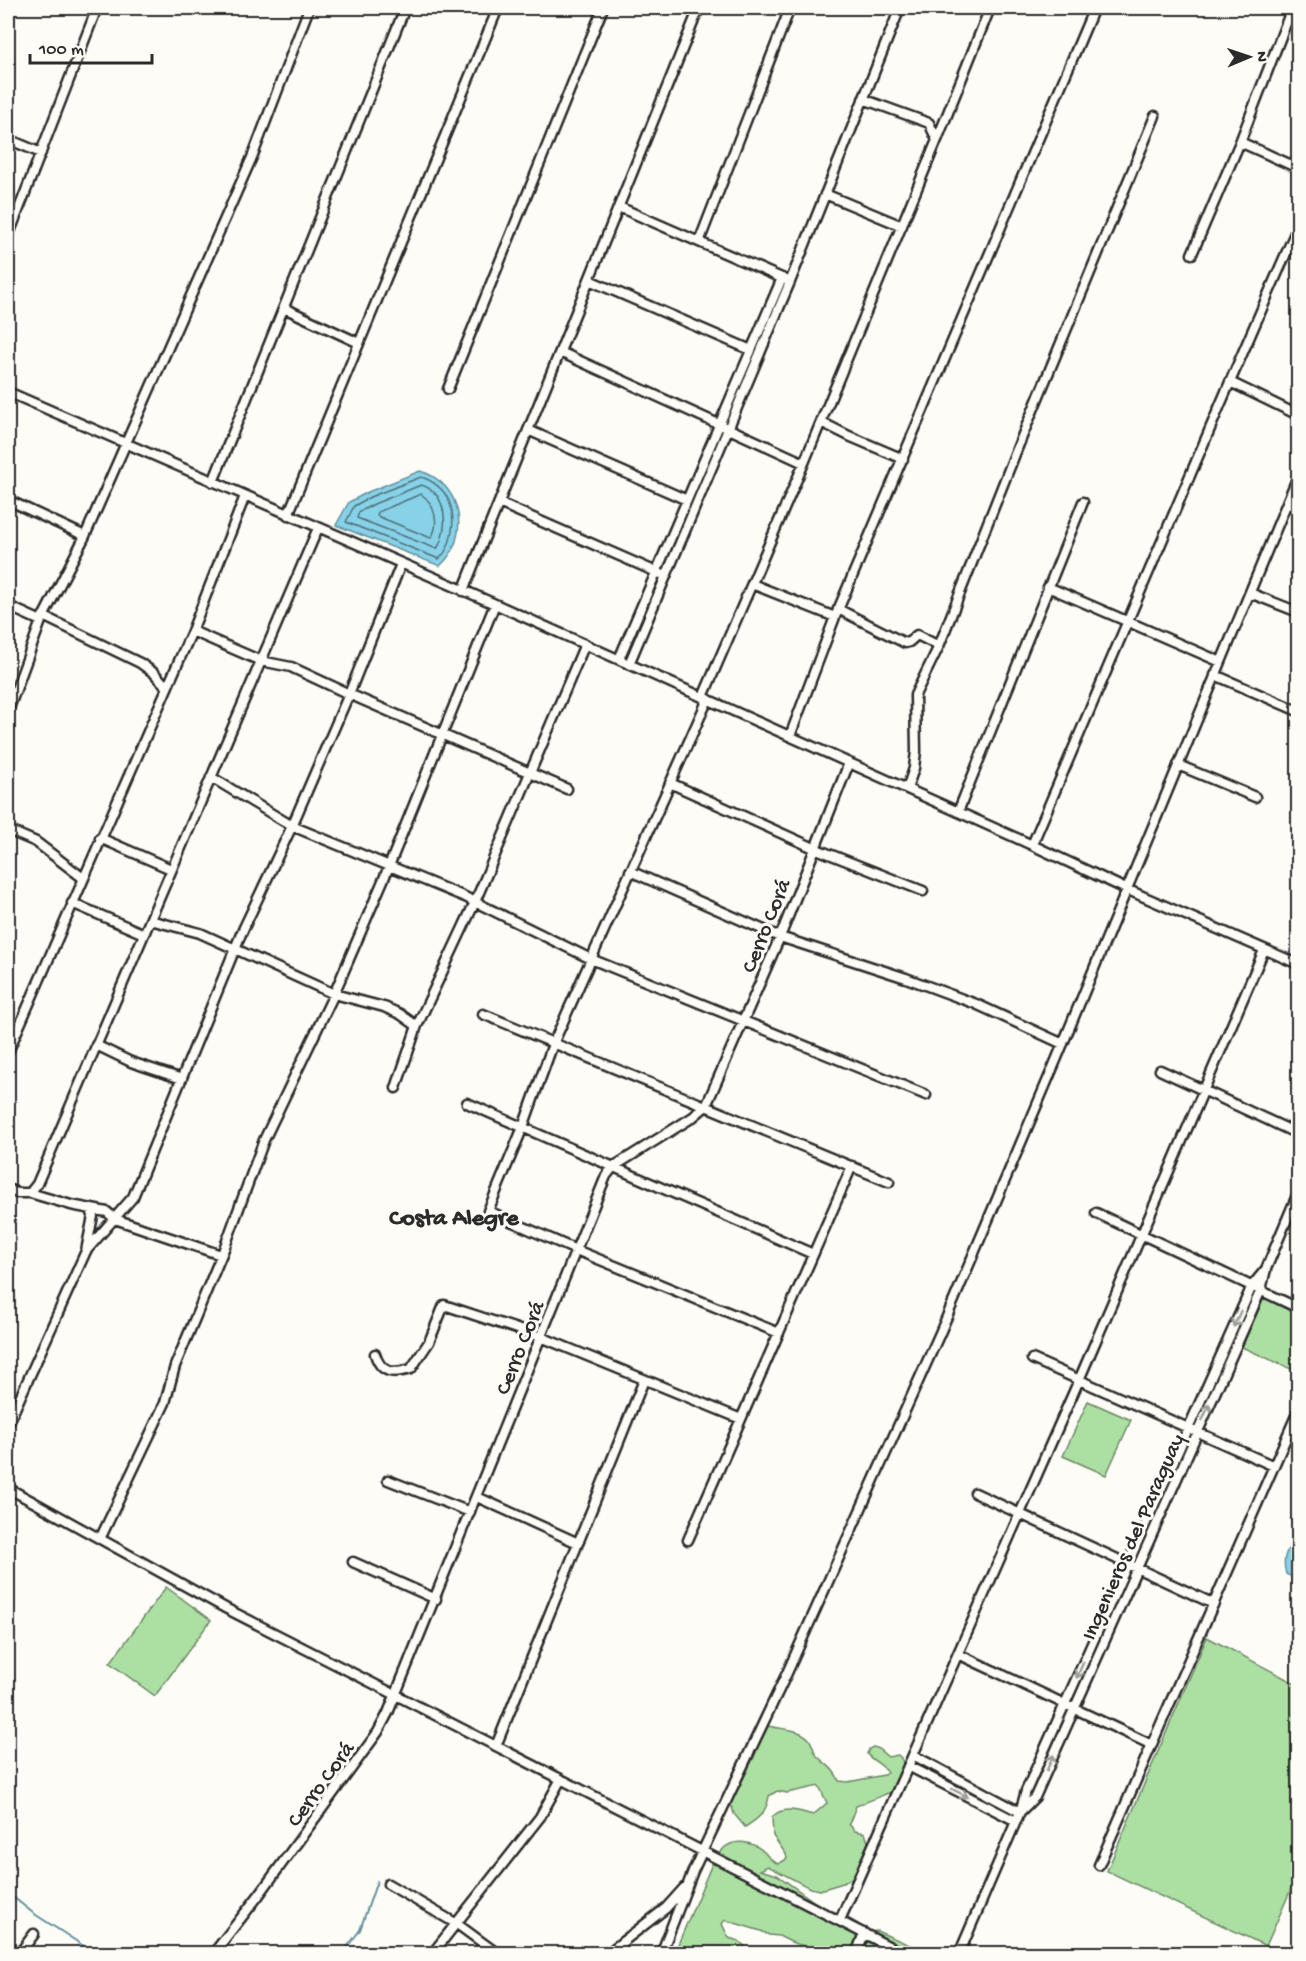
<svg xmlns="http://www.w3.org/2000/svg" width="1306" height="1961" viewBox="0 0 1306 1961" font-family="'Gochi Hand',sans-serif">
  <rect width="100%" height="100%" fill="#fdfcf7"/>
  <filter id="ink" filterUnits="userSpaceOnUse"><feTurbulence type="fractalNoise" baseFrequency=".0167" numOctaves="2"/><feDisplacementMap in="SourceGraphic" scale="12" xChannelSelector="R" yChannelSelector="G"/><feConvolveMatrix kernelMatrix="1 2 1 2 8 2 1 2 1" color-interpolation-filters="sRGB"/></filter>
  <g filter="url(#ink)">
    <path fill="#ace0a2" stroke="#6c8666" stroke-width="1.5" d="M 1264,1298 L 1298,1313 L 1298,1372 L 1242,1347 Z
      M 1088,1401 L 1131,1420 L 1106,1475 L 1063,1456 Z
      M 166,1587 L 211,1620 L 155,1696 L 110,1663 Z
      M 1207,1637 L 1298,1685 L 1298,1873 L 1266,1946 L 1107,1871 Z
      M 768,1726 C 781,1729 801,1729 809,1739 C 813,1744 813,1751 817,1756 C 826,1765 835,1769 839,1781 L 848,1782 L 884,1775 L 887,1772 C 882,1763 873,1762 867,1754 L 869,1749 L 873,1747 L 877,1748 L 888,1757 L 898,1755 C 910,1764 897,1782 891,1792 L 856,1806 L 849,1824 L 855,1831 L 865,1833 L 868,1842 L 862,1862 L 851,1879 L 843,1883 L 820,1890 L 810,1888 L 768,1866 L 760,1870 L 777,1875 L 823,1908 L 841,1914 L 858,1924 L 860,1933 L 877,1931 L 912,1946 L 913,1953 L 846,1954 L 845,1950 L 813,1949 L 791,1942 L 779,1936 L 769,1935 L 761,1931 L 725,1920 L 722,1924 L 729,1938 L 739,1941 L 752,1953 L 674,1954 L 712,1864 L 716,1865 C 718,1860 720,1852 724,1848 C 735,1838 754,1842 764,1852 C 769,1857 770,1860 778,1864 L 787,1859 L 786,1854 L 773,1836 L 772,1817 C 783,1805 800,1811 813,1815 L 827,1803 L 819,1786 L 787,1793 L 777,1791 L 769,1796 C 767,1812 758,1819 745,1827 L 734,1814 L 731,1804 C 736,1788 745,1776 752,1761 C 760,1747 754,1738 768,1726 Z"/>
    <path fill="#87d2e8" stroke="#628f9c" stroke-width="1.5" d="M 420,471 C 463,483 471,538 440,566 L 336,525 L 349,502 L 368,492 Z
      M 1298,1541 L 1298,1580 L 1286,1574 C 1282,1560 1285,1547 1298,1541 Z"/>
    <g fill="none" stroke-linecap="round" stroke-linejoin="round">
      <path stroke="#506e77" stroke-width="1.5" d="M 421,477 C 432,480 444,489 449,501 C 456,517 453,547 439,559 L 346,522 L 354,506 L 370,497 Z
        M 421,485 C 448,493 449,529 437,549 L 357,518 L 359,512 L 374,504 Z
        M 421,494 C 435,504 440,524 431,538 L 377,516 L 378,512 Z"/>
      <path stroke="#628f9c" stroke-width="2" d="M 8,1893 L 33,1913 L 96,1954
        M 342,1954 L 360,1930 L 377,1881"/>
      <g stroke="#2b2b2b" stroke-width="13">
        <path id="minor" d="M 8,139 L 41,153
          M 937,140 L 990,8
          M 1240,142 L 1298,168
          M 825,194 L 902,226
          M 619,207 L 786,280
          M 8,237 L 97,8
          M 699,242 L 790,8
          M 1192,254 L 1240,142 L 1292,8
          M 589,280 L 751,350
          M 284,308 L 359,343
          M 560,352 L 804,463
          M 1230,382 L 1298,415
          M 448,389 L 603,8
          M 8,392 L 495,604 L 1032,845 L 1126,889 L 1298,964
          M 821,422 L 849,436 L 903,459
          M 528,430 L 687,500
          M 213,482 L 405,8
          M 8,500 L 85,536
          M 499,503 L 661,574
          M 1287,503 L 1298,508
          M 288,515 L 498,8
          M 752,584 L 835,617
          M 1048,587 L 1221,662
          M 463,591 L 699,8
          M 1250,593 L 1298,612
          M 8,606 L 41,621
          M 838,609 L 905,643 L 909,642 L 917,635 L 939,646
          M 43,616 L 140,663 L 154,673 L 167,687
          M 192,631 L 261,661 L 291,667 L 349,694 L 567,789
          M 619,659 L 782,278
          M 629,664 L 790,282 L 900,8
          M 1215,675 L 1298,711
          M 703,697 L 804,463 L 937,140 L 929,123 L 863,99
          M 708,699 L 553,1044 L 523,1127 L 488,1211 L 576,1250 L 779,1333
          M 8,711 L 41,621 L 85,536 L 253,155 L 309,8
          M 790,736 L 835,617 L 1094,8
          M 1178,765 L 1255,797
          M 211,777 L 292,826 L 465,897 L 591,959 L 926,1095
          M 670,783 L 814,848 L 923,891
          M 907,789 L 914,768 L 916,751 L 915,695 L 939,646 L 1019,444 L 1155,116
          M 958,812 L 1083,502
          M 8,830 L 36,842 L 83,878
          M 100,838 L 171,869
          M 1032,845 L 1230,382 L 1298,226
          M 630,871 L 780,937 L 906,978 L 976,1004 L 1063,1044
          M 72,903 L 144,934
          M 150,920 L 200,933 L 334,994 L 384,1007 L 400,1014 L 417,1026
          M 483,1014 L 889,1182
          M 96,1045 L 131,1062 L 182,1079
          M 8,1052 L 192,631 L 245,496
          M 1160,1070 L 1298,1134
          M 396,1088 L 417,1026 L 475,902 L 585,644
          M 467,1103 L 813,1254
          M 8,1189 L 17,1193 L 30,1193 L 71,1205 L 107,1212 L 115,1219 L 221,1255
          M 30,1193 L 37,1184 L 318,528
          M 1096,1213 L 1298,1308
          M 86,1251 L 93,1216 L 91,1209
          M 375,1354 C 381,1374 393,1374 411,1369 L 429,1342 L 444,1305 L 541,1337 L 741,1419
          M 1032,1359 L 1274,1466
          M 8,1424 L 86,1251 L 133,1197 L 241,934 L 292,826 L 349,694 L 401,564
          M 388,1480 L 470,1512
          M 8,1488 L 227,1609 L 904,1954
          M 975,1493 L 1214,1604
          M 477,1497 L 578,1543
          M 100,1539 L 165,1403 L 175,1366 L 224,1249 L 264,1140 L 334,994 L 385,876 L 495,604
          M 688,1540 L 852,1166
          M 353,1562 L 436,1599
          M 958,1654 L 1152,1745
          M 496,1746 L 644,1380
          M 913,1755 L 1020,1812
          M 908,1766 L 1016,1821
          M 1022,1810 L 1035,1797 L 1261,1290 L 1266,1269 L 1298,1193
          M 1099,1865 L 1298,1411
          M 388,1884 L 457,1924 L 498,1954
          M 840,1920 L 1079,1380 L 1264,950
          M 19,1954 L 34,1934
          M 213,1954 L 259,1895 L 378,1732 L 388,1713 L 606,1176 L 613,1167 L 693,1117 L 706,1106 L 780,937 L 849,763
          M 432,1954 L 540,1817 L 561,1779
          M 607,1954 L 666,1908 L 684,1888
          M 661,1954 L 693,1871 L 787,1673 L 940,1333 L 1057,1058 L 1298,476
          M 856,1954 L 864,1933
          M 959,1954 L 1020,1812 L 1026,1791 L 1252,1286 L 1266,1269"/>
      </g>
      <use href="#minor" stroke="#fdfcf7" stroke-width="8"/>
    </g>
    <defs><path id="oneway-shaft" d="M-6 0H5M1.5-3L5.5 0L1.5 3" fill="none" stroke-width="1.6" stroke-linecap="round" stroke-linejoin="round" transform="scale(1.5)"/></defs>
    <g stroke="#9e9e9b">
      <use href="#oneway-shaft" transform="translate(1237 1319) rotate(114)"/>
      <use href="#oneway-shaft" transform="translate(1206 1412) rotate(-66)"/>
      <use href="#oneway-shaft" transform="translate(1080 1670) rotate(114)"/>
      <use href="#oneway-shaft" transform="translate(1050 1763) rotate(-66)"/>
      <use href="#oneway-shaft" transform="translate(960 1793) rotate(27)"/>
    </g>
  </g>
  <g text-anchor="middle" stroke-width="6" stroke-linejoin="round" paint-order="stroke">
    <g font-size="22" fill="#2b2b2b" stroke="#fdfcf7">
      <text transform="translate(764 925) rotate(-68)" y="8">Cerro Corá</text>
      <text transform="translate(518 1347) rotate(-68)" y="8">Cerro Corá</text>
      <text transform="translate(1131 1536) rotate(-66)" y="8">Ingenieros del Paraguay</text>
      <text transform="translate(319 1783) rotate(-54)" y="8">Cerro Corá</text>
    </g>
    <g font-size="24" font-weight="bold" fill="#2b2b2b" stroke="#fdfcf7">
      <text x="454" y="1224">Costa Alegre</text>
    </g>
  </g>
  <rect width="1306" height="1961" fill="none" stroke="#fdfcf7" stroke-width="30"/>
  <rect x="15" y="15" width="1276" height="1931" fill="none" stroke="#2b2b2b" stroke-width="2" filter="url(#ink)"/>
  <g transform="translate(1249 57) rotate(88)" stroke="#fdfcf7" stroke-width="4.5" paint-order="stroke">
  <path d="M0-4.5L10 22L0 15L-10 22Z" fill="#2b2b2b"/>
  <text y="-9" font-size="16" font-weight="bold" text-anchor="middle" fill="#2b2b2b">N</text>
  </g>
  <path d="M30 54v9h122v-9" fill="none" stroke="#2b2b2b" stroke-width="3"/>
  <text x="39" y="54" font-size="18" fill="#2b2b2b" stroke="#fdfcf7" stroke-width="4.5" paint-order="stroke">100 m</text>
</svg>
